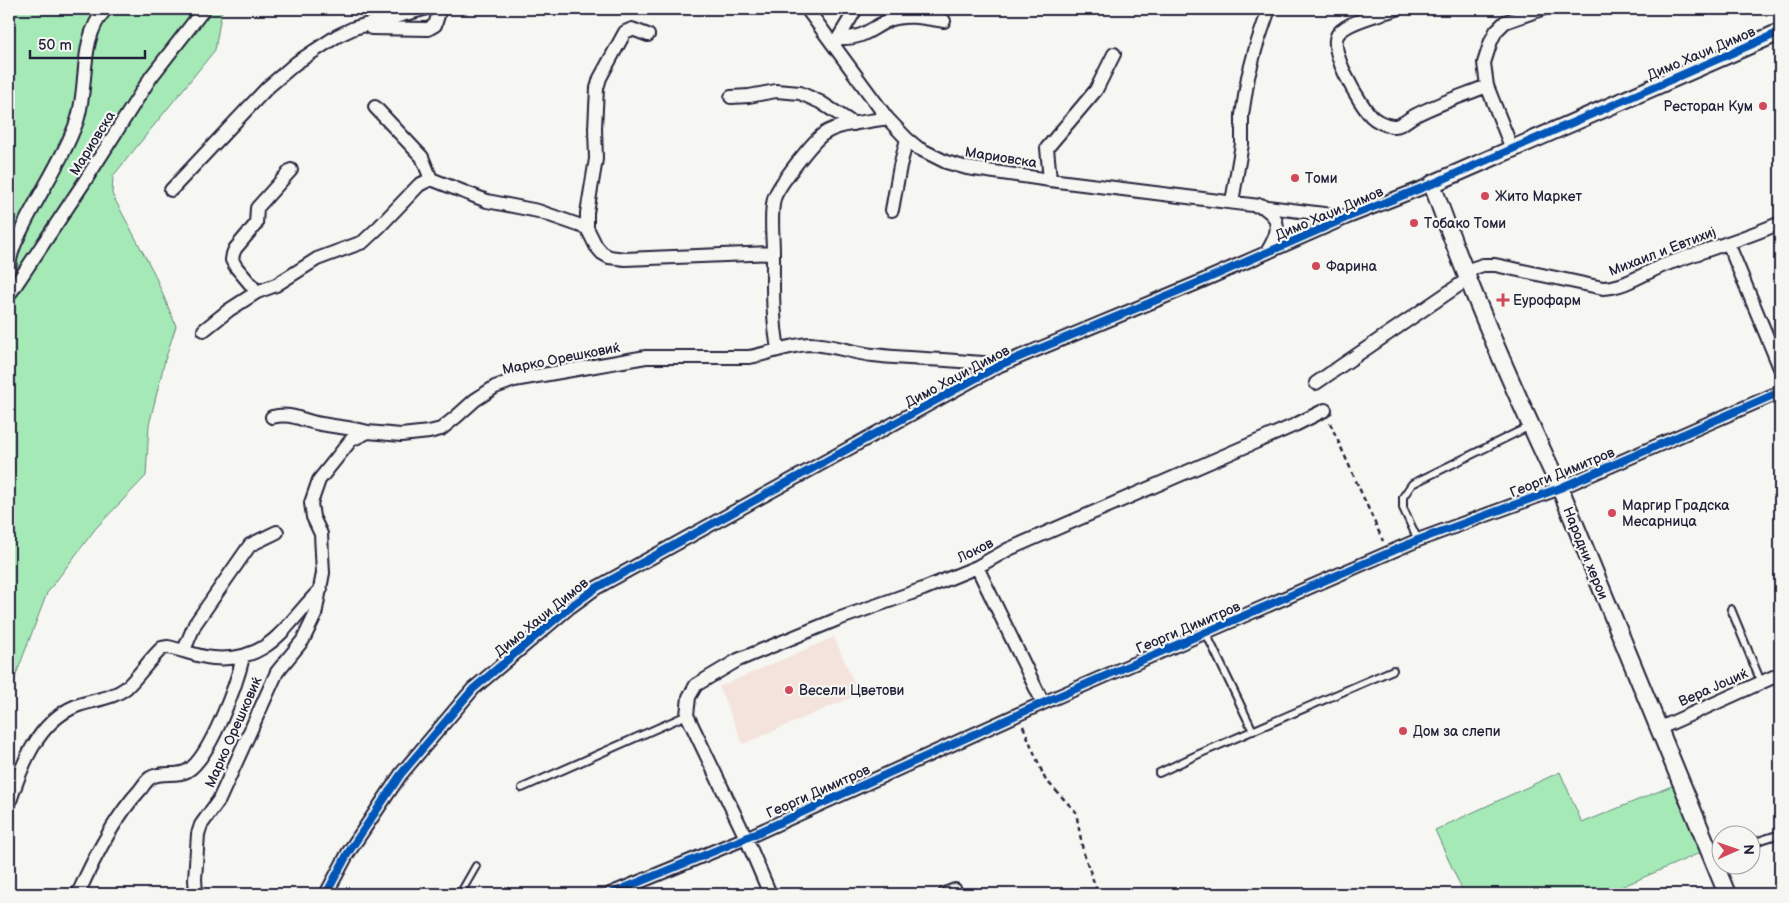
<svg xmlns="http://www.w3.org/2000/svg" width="1789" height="903" viewBox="0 0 1789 903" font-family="'Balsamiq Sans',sans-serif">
  <rect width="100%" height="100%" fill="#f6f6f2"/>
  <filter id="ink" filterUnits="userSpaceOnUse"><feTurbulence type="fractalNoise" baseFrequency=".02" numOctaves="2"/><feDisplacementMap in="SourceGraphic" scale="10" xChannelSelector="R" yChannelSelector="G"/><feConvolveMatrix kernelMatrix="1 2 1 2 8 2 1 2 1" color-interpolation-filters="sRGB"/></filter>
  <g filter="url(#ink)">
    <path fill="#f4e3dc" d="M 834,637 L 859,694 L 743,744 L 719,687 Z"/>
    <path fill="#a5eab6" stroke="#648678" d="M 9,9 L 222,9 L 215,50 L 113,176 L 112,194 L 154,273 L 176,326 L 165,360 L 149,425 L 146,476 L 96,528 L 47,593 L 11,688 L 9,698 Z
      M 1560,772 L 1582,823 L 1674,785 L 1702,852 L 1605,894 L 1464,894 L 1435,830 Z"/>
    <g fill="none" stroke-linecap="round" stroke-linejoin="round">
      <g stroke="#22223b" stroke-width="10">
        <path id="service" d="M 1418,540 L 1403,508 L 1403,497 L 1412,484 L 1530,426
          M 1731,609 L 1761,682
          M 1206,633 L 1253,731
          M 1159,773 L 1199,754 L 1393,670
          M 522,788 L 687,715
          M 1752,843 L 1780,834
          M 460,894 L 476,866"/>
      </g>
      <g stroke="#22223b" stroke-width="16">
        <path id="minor" d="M 807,9 L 887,118 L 907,139 L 918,148 L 946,162 L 967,168 L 1050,180 L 1348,217
          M 1397,9 C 1383,13 1346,22 1338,34 C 1327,50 1360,104 1371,116 C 1376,121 1385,125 1392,126 C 1400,127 1406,121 1412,117 C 1436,104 1462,96 1487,86
          M 371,28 L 428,29 L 435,25 L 440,9
          M 648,35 L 632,29 L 625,32 L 600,78 L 597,88 L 595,128 L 596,159 L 587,213 L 587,228 L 596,246 L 602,253 L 609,257 L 625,259 L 773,253
          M 840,38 C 862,39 869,30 887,21 C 904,13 926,18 944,21
          M 836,42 L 856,9
          M 731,97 L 749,96 L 776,91 L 800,93 L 820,102 L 854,124
          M 375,107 L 422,157 L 431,179 L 487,201 L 538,211 L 587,228
          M 1512,149 L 1487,86 L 1484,63 L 1491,41 L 1496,31 L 1505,22 L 1542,9
          M 1050,180 L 1047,148 L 1096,90 L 1114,54
          M 171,190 L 267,88 L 296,63 L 337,36 L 354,28 L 424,9
          M 1232,202 L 1242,144 L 1242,115 L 1248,77 L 1256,47 L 1269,9
          M 1261,205 C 1265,209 1271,212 1274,217 C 1281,229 1273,242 1267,252
          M 892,210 L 900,166 L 907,139
          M 1728,243 L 1780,368
          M 9,269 C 10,251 17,239 25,223 C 42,189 64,157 77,121 C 89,85 78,38 106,9
          M 1465,271 L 1483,265 L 1495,265 L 1603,288 C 1627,287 1645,272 1667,264 C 1705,250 1744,239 1780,223
          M 257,292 L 236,267 L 232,260 L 233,254 L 235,249 L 256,224 L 257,208 L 291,170
          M 9,295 L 83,184 L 151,77 L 204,9
          M 204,330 L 229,310 L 257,292 L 276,285 L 317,259 L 363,242 L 379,227 L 419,185 L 431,179
          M 778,350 C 772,315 773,287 773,252 C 773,235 770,215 774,199 C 777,187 814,139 825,133 C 840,123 869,122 887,118
          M 1316,383 L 1468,279
          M 272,417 C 293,412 301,421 321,424 C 338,427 351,428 368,432
          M 977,567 L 1043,703
          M 184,650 L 195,624 L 250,545 L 277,532
          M 1658,729 L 1780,674
          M 9,804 C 21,767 37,722 76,706 C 92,700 112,699 126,688 C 139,676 149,660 162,648 L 168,647 C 183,650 198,657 213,658 C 271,663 286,623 321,589
          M 78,894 C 93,860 114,818 140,790 C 143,786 146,781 150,778 C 161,771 176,777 187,771 C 210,758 237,683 243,657
          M 196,894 L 195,879 L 198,834 L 201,825 L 219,800 L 277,672 L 303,640 L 315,615 L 323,573 L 322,554 L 321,534 L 313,517 L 311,503 L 319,480 L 351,440 L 368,432 L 401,435 L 429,432 L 441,429 L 456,417 L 475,400 L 495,387 L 514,380 L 646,357 L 749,357 C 769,354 788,345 809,344 C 831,344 852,353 873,355 C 915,360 958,359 1000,365
          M 326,894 L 348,853 L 401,774 L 473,689 L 570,607 L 596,588 L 1000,365 L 1195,284 L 1348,217 L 1432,184
          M 610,894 L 746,838 L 1043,703 L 1418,540 L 1560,488 L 1780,392
          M 770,894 L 746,838 L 687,715 L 689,697 L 696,685 L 738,660 L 838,619 L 923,589 L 977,567 L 1009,549 L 1295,425 L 1325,410
          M 945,894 L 955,890 L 957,894"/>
      </g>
      <g stroke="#22223b" stroke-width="20">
        <path id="tertiary" d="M 1727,894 L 1560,488 C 1513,389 1469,288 1432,184 L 1780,32"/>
      </g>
      <path stroke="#22223b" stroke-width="2.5" stroke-dasharray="5 4" stroke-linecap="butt" d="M 1776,408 L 1780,420
        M 1330,423 L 1383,541
        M 1023,726 L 1045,779 L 1076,812 L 1083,851 L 1098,894"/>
      <use href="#service" stroke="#f6f6f2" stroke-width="6"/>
      <use href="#minor" stroke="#f6f6f2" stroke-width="12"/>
      <use href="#tertiary" stroke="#f6f6f2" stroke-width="16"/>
      <g stroke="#f6f6f2" stroke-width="11">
        <path id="cycleway" d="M 326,894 L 348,853 L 401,774 L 473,689 L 570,607 L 596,588 L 1000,365 L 1195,284 L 1348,217 L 1432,184 L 1780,32
          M 610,894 L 746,838 L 1043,703 L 1418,540 L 1560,488 L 1780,392"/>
      </g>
      <use href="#cycleway" stroke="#0057b8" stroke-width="8"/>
    </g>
  </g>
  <g fill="#d1495b" stroke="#f6f6f2" stroke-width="2">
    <circle cx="1763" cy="106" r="5"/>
    <circle cx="1295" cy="178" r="5"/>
    <circle cx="1485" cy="196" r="5"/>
    <circle cx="1414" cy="223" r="5"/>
    <circle cx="1316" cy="266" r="5"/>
    <path d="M1500.5 292.5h5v5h5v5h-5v5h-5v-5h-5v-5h5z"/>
    <circle cx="1612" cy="513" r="5"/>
    <circle cx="789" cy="690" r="5"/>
    <circle cx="1403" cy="731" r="5"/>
  </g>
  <g text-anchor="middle" stroke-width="4.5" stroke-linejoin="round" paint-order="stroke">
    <g font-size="14" fill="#22223b" stroke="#f6f6f2">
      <text transform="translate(1701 53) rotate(-23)" y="5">Димо Хаџи Димов</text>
      <text transform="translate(92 143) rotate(-58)" y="5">Мариовска</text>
      <text transform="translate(1001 157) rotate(9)" y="5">Мариовска</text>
      <text transform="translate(1329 213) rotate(-23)" y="5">Димо Хаџи Димов</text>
      <text transform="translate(1662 251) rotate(-21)" y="5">Михаил и Евтихиј</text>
      <text transform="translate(561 358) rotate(-11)" y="5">Марко Орешковиќ</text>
      <text transform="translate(957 376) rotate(-28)" y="5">Димо Хаџи Димов</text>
      <text transform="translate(1562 472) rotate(-22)" y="5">Георги Димитров</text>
      <text transform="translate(975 550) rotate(-26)" y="5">Локов</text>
      <text transform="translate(1586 553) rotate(68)" y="5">Народни херои</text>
      <text transform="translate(541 617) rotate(-39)" y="5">Димо Хаџи Димов</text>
      <text transform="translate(1188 627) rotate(-23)" y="5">Георги Димитров</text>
      <text transform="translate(1713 687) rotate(-24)" y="5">Вера Јоциќ</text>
      <text transform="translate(233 732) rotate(-66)" y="5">Марко Орешковиќ</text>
      <text transform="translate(818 791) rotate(-24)" y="5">Георги Димитров</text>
    </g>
    <g font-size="14" fill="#22223b" stroke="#f6f6f2" text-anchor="start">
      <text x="1753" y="111" text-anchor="end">Ресторан Кум</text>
      <text x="1305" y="183">Томи</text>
      <text x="1495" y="201">Жито Маркет</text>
      <text x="1424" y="228">Тобако Томи</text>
      <text x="1326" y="271">Фарина</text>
      <text x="1513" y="305">Еурофарм</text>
      <text x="1622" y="510">Маргир Градска<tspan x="1622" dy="16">Месарница</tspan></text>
      <text x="799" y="695">Весели Цветови</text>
      <text x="1413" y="736">Дом за слепи</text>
    </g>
  </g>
  <rect width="1789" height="903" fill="none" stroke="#f6f6f2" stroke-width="30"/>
  <rect x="15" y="15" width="1759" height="873" fill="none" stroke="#22223b" stroke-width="2" filter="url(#ink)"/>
  <g transform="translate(1736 850) rotate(88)"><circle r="24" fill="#f6f6f2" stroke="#a1a1a9"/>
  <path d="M0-4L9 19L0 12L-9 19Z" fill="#d1495b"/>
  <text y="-8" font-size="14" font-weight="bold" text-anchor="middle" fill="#22223b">N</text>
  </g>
  <path d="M30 50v8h115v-8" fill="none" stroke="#22223b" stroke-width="2.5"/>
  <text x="38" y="50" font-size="15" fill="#22223b" stroke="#f6f6f2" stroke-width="4" paint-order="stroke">50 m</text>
</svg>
